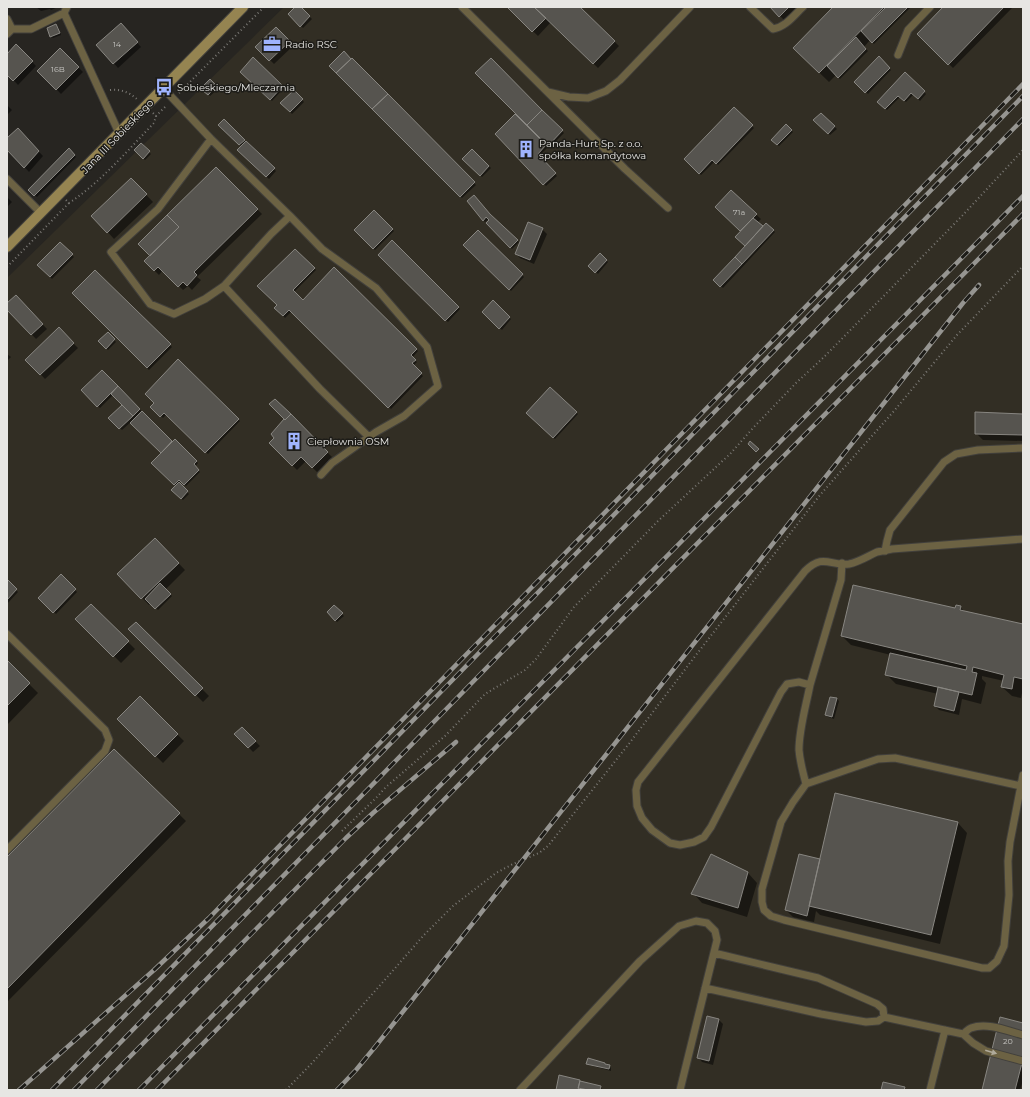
<svg xmlns="http://www.w3.org/2000/svg" width="1030" height="1097" viewBox="0 0 1030 1097" font-family="Montserrat,sans-serif">
  <rect width="100%" height="100%" fill="#272521"/>
  <path fill="#322e24" d="M 284,7 L 1023,7 L 1023,1090 L 7,1090 L 7,278 Z"/>
  <path fill="#0007" d="M 36,7 L 58,7 L 51,10 L 50,9 L 41,11 Z
    M 296,7 L 300,7 L 312,19 L 303,28 L 289,14 Z
    M 510,7 L 579,7 L 619,46 L 598,68 L 551,22 L 538,36 L 509,8 Z
    M 771,7 L 808,7 L 789,25 Z
    M 834,7 L 911,7 L 874,44 L 870,40 L 864,47 L 868,51 L 840,79 L 836,75 L 829,82 L 794,48 Z
    M 945,7 L 1013,7 L 953,68 L 918,34 Z
    M 58,27 L 61,35 L 53,38 L 51,37 Z
    M 276,28 L 293,46 L 274,64 L 257,47 Z
    M 125,29 L 141,47 L 118,68 L 98,45 Z
    M 16,45 L 36,66 L 18,85 L 7,73 L 7,55 Z
    M 60,49 L 83,72 L 61,94 L 39,71 Z
    M 879,58 L 891,70 L 868,94 L 856,82 Z
    M 253,59 L 284,88 L 272,101 L 241,72 Z
    M 352,59 L 476,185 L 462,198 L 330,66 Z
    M 491,59 L 564,133 L 550,147 L 549,146 L 539,156 L 557,176 L 546,186 L 497,134 L 517,114 Z
    M 905,73 L 926,94 L 920,101 L 914,94 L 906,102 L 900,97 L 887,110 L 878,102 Z
    M 210,80 L 218,89 L 210,96 L 203,89 Z
    M 294,91 L 304,102 L 292,114 L 282,103 Z
    M 7,105 L 12,110 L 7,115 Z
    M 734,109 L 754,128 L 718,165 L 715,161 L 701,175 L 685,159 Z
    M 821,114 L 837,129 L 830,135 L 815,120 Z
    M 224,121 L 276,171 L 269,179 L 239,150 L 242,147 L 220,125 Z
    M 786,125 L 793,132 L 779,146 L 772,140 Z
    M 18,130 L 43,156 L 29,172 L 7,148 L 7,139 Z
    M 141,144 L 151,154 L 145,160 L 135,150 Z
    M 69,150 L 76,157 L 37,197 L 29,190 Z
    M 472,150 L 491,168 L 482,177 L 464,159 Z
    M 216,168 L 262,214 L 197,277 L 201,280 L 192,290 L 188,286 L 183,290 L 163,270 L 159,275 L 145,261 Z
    M 131,179 L 153,202 L 114,239 L 93,216 Z
    M 731,191 L 761,219 L 757,223 L 763,228 L 766,224 L 775,232 L 723,288 L 714,280 L 746,246 L 737,236 L 742,232 L 716,207 Z
    M 7,197 L 12,202 L 7,207 Z
    M 468,201 L 492,217 L 519,242 L 512,249 L 488,223 L 491,220 L 489,219 L 485,222 Z
    M 374,211 L 394,231 L 375,250 L 355,230 Z
    M 542,229 L 547,234 L 534,264 L 520,258 L 516,254 Z
    M 478,231 L 524,277 L 511,291 L 465,245 Z
    M 392,241 L 460,309 L 448,322 L 380,255 Z
    M 60,243 L 74,257 L 52,279 L 39,265 Z
    M 295,250 L 316,270 L 294,292 L 303,301 L 334,269 L 418,351 L 412,358 L 417,362 L 413,366 L 423,376 L 391,409 L 292,311 L 285,318 L 276,308 L 278,305 Z
    M 600,254 L 608,262 L 598,274 L 590,266 Z
    M 95,271 L 172,347 L 149,370 L 73,293 Z
    M 16,296 L 47,329 L 36,339 L 7,308 L 7,305 Z
    M 493,302 L 511,319 L 502,330 L 483,312 Z
    M 59,329 L 78,348 L 45,379 L 27,360 Z
    M 108,333 L 116,342 L 108,350 L 100,341 Z
    M 7,354 L 11,357 L 7,361 Z
    M 178,360 L 240,421 L 208,454 L 167,414 L 163,418 L 152,407 L 156,403 Z
    M 102,371 L 172,442 L 175,440 L 198,463 L 195,467 L 200,472 L 186,486 L 181,481 L 179,484 L 189,494 L 183,500 L 173,490 L 176,486 L 152,463 L 162,453 L 131,422 L 122,430 L 110,418 L 123,405 L 113,395 L 100,408 L 83,390 Z
    M 550,388 L 578,414 L 555,439 L 527,413 Z
    M 275,400 L 332,457 L 317,472 L 306,461 L 297,470 L 270,443 L 276,438 L 285,419 Z
    M 1023,415 L 1023,441 L 983,440 L 976,433 Z
    M 155,539 L 185,570 L 165,590 L 172,596 L 158,610 L 151,603 L 149,605 L 119,574 Z
    M 61,575 L 77,592 L 56,614 L 40,598 Z
    M 7,581 L 18,592 L 7,604 Z
    M 91,605 L 135,649 L 121,663 L 77,619 Z
    M 334,606 L 344,616 L 337,622 L 328,612 Z
    M 960,607 L 965,612 L 1023,625 L 1023,688 L 1021,698 L 1012,696 L 1002,687 L 1004,681 L 982,676 L 982,679 L 986,683 L 981,704 L 962,699 L 959,715 L 939,710 L 935,706 L 938,694 L 896,684 L 886,674 L 891,655 L 851,645 L 842,636 L 956,610 Z
    M 136,623 L 209,696 L 203,702 L 130,629 Z
    M 7,662 L 38,693 L 7,725 Z
    M 140,698 L 184,741 L 163,763 L 119,719 Z
    M 831,698 L 837,699 L 839,701 L 834,719 L 828,717 L 826,715 Z
    M 242,728 L 260,746 L 253,752 L 236,734 Z
    M 114,750 L 186,821 L 7,1002 L 7,859 Z
    M 836,794 L 958,823 L 967,833 L 940,944 L 820,915 L 816,911 L 814,922 L 793,917 L 786,910 L 821,861 Z
    M 712,856 L 748,873 L 757,883 L 747,917 L 702,903 L 693,893 Z
    M 719,1020 L 723,1024 L 713,1065 L 702,1062 L 698,1057 Z
    M 1023,1024 L 1023,1080 L 1020,1090 L 983,1090 Z
    M 587,1063 L 605,1063 L 611,1068 L 611,1071 L 589,1065 Z
    M 579,1081 L 581,1083 L 601,1087 L 602,1090 L 557,1090 Z"/>
  <path fill="#56544f" stroke="#888681" d="M 295,7 L 301,7 L 310,16 L 300,27 L 288,14 Z
    M 509,7 L 534,7 L 546,18 L 532,32 L 508,8 Z
    M 534,7 L 580,7 L 615,41 L 593,64 Z
    M 770,7 L 789,7 L 779,17 Z
    M 833,7 L 884,7 L 819,73 L 793,48 Z
    M 886,7 L 908,7 L 872,43 L 861,31 Z
    M 943,7 L 1004,7 L 948,65 L 917,34 Z
    M 121,23 L 138,42 L 113,64 L 96,45 Z
    M 56,24 L 60,33 L 50,37 L 47,28 Z
    M 276,27 L 290,41 L 269,61 L 255,47 Z
    M 856,37 L 866,49 L 838,78 L 827,66 Z
    M 16,44 L 33,61 L 13,81 L 7,75 L 7,54 Z
    M 60,48 L 79,67 L 56,90 L 37,71 Z
    M 344,51 L 351,59 L 336,73 L 329,66 Z
    M 879,56 L 890,68 L 865,93 L 854,82 Z
    M 253,57 L 283,86 L 270,100 L 240,72 Z
    M 352,58 L 388,94 L 372,109 L 336,73 Z
    M 491,58 L 542,110 L 527,125 L 475,73 Z
    M 905,72 L 925,91 L 918,99 L 911,93 L 904,101 L 898,96 L 885,109 L 877,102 Z
    M 210,79 L 217,86 L 208,95 L 202,90 L 203,88 L 202,87 Z
    M 294,90 L 303,99 L 290,112 L 280,103 Z
    M 388,94 L 475,182 L 460,197 L 372,109 Z
    M 734,107 L 753,125 L 716,164 L 712,160 L 699,174 L 684,159 Z
    M 542,110 L 563,130 L 548,146 L 527,125 Z
    M 821,113 L 835,126 L 828,134 L 813,120 Z
    M 515,114 L 546,145 L 538,154 L 556,173 L 543,185 L 495,134 Z
    M 224,119 L 245,140 L 239,145 L 218,125 Z
    M 786,124 L 792,130 L 777,145 L 771,140 Z
    M 18,128 L 39,151 L 24,168 L 7,150 L 7,138 Z
    M 246,141 L 275,168 L 266,177 L 237,150 Z
    M 141,143 L 150,151 L 143,159 L 134,150 Z
    M 69,148 L 75,155 L 34,196 L 28,190 Z
    M 472,149 L 489,166 L 480,176 L 462,159 Z
    M 216,167 L 258,209 L 194,272 L 197,275 L 187,286 L 183,282 L 178,287 L 158,267 L 154,271 L 144,261 L 179,227 L 167,215 Z
    M 131,178 L 147,194 L 107,233 L 91,216 Z
    M 731,190 L 757,214 L 740,231 L 715,207 Z
    M 474,195 L 490,214 L 518,240 L 510,248 L 486,223 L 489,220 L 486,217 L 483,221 L 467,201 Z
    M 374,210 L 393,229 L 373,249 L 354,230 Z
    M 167,215 L 179,227 L 150,256 L 138,244 Z
    M 753,218 L 763,226 L 745,246 L 735,237 Z
    M 528,222 L 543,228 L 530,260 L 515,254 Z
    M 766,223 L 774,230 L 742,264 L 735,257 Z
    M 478,230 L 523,274 L 509,290 L 463,245 Z
    M 392,240 L 459,307 L 445,321 L 378,255 Z
    M 60,242 L 73,254 L 50,277 L 37,265 Z
    M 295,249 L 315,268 L 293,290 L 303,300 L 334,267 L 417,349 L 411,355 L 416,360 L 412,363 L 422,373 L 388,408 L 289,310 L 283,316 L 274,308 L 277,305 L 257,286 Z
    M 600,253 L 607,260 L 595,273 L 588,266 Z
    M 735,257 L 742,264 L 720,287 L 713,280 Z
    M 95,270 L 171,344 L 147,368 L 72,293 Z
    M 16,295 L 43,324 L 31,335 L 7,310 L 7,303 Z
    M 493,300 L 510,317 L 499,329 L 482,312 Z
    M 59,327 L 74,343 L 40,375 L 25,360 Z
    M 108,332 L 115,339 L 106,349 L 98,341 Z
    M 178,359 L 239,419 L 205,453 L 164,413 L 160,417 L 150,407 L 154,403 L 145,394 Z
    M 102,370 L 118,386 L 97,407 L 81,390 Z
    M 118,386 L 140,409 L 133,416 L 111,394 Z
    M 550,387 L 577,412 L 553,438 L 526,413 Z
    M 275,399 L 291,414 L 285,420 L 269,404 Z
    M 122,405 L 133,416 L 119,429 L 108,418 Z
    M 142,411 L 172,441 L 161,453 L 130,423 Z
    M 975,412 L 1023,414 L 1023,435 L 975,434 Z
    M 291,414 L 328,452 L 312,468 L 301,457 L 292,466 L 269,443 L 274,438 L 271,434 L 284,419 L 285,420 Z
    M 175,439 L 197,461 L 194,464 L 199,470 L 184,485 L 179,480 L 174,485 L 151,463 Z
    M 750,441 L 759,449 L 756,452 L 748,444 Z
    M 179,482 L 188,491 L 181,499 L 171,490 Z
    M 155,538 L 179,563 L 141,599 L 117,574 Z
    M 61,574 L 76,589 L 53,613 L 38,598 Z
    M 7,579 L 17,589 L 7,600 Z
    M 160,583 L 171,594 L 155,609 L 145,599 Z
    M 853,585 L 955,608 L 956,605 L 961,606 L 960,610 L 1023,624 L 1023,679 L 1014,677 L 1012,689 L 1001,687 L 1004,675 L 973,667 L 972,672 L 977,673 L 972,695 L 885,675 L 890,653 L 966,670 L 967,666 L 841,636 Z
    M 91,604 L 129,641 L 113,657 L 75,619 Z
    M 334,605 L 343,613 L 335,621 L 327,612 Z
    M 136,622 L 203,688 L 195,696 L 128,629 Z
    M 7,660 L 30,683 L 7,706 Z
    M 938,687 L 959,692 L 954,711 L 934,706 Z
    M 140,696 L 178,734 L 155,757 L 117,719 Z
    M 830,697 L 837,698 L 832,717 L 825,715 Z
    M 242,727 L 256,741 L 248,748 L 234,734 Z
    M 114,749 L 180,813 L 7,989 L 7,857 Z
    M 835,793 L 958,822 L 931,935 L 809,906 Z
    M 711,854 L 748,872 L 738,908 L 691,894 Z
    M 799,854 L 820,859 L 807,916 L 785,910 Z
    M 707,1016 L 719,1019 L 709,1061 L 697,1058 Z
    M 1000,1017 L 1023,1023 L 1023,1059 L 1015,1090 L 982,1090 Z
    M 588,1058 L 605,1063 L 605,1064 L 610,1065 L 609,1069 L 586,1064 Z
    M 559,1075 L 580,1080 L 578,1090 L 556,1090 Z
    M 580,1081 L 601,1086 L 600,1090 L 588,1090 L 578,1088 Z
    M 883,1082 L 905,1087 L 904,1090 L 881,1090 Z"/>
  <g fill="none" stroke-linecap="round" stroke-linejoin="round">
    <g stroke="#42403c" stroke-width="9">
      <path id="lane" d="M 67,7 L 64,13 L 119,133
        M 462,7 L 625,169 L 668,208
        M 750,7 L 773,29 C 786,27 794,15 803,7
        M 7,19 L 12,29
        M 7,34 L 12,29 L 31,29 L 64,13
        M 898,55 L 908,30 L 930,7
        M 163,88 L 211,139 L 290,216 L 322,249 L 376,288 L 427,347 L 438,386 L 404,416 L 376,432 L 332,463 L 321,475
        M 548,92 L 569,97 L 588,98 L 606,91 L 620,80 L 690,7
        M 211,139 L 158,209 L 111,252 L 150,304 L 174,314 L 205,299 L 224,286 L 320,389 L 369,437
        M 7,179 L 41,213
        M 224,286 L 271,234 L 290,216
        M 885,551 L 887,541 L 890,530 L 944,462 L 956,454 L 978,450 L 1023,448
        M 842,563 L 841,580 L 810,685 L 799,682 L 787,684 L 781,692 L 711,827 L 704,837 L 694,842 L 680,845 L 670,843 L 652,830 L 642,818 L 637,806 L 636,790 L 638,782 L 805,571 C 824,553 829,566 849,564 C 859,562 868,556 877,552 C 882,551 887,550 892,549 L 1023,539
        M 7,634 L 105,730 L 109,740 L 105,751 L 7,850
        M 1023,775 L 1010,842 L 1008,861 L 1009,895 L 1004,946 L 997,961 L 989,968 L 982,968 L 784,920 L 771,916 L 764,910 L 762,902 L 762,889 L 781,822 L 793,802 L 806,784 L 878,759 L 895,758 L 1021,786 L 1023,787
        M 806,784 C 803,773 800,762 799,750 C 799,729 806,706 810,685
        M 714,953 L 818,978 L 877,1004 L 883,1009 L 884,1017
        M 705,988 L 821,1014 L 866,1022 L 878,1021 L 884,1017
        M 884,1017 L 963,1034 L 973,1043 L 986,1051 L 1023,1061
        M 963,1034 C 966,1032 968,1029 971,1028 C 987,1022 1008,1031 1023,1035
        M 520,1090 L 640,961 L 679,926 L 696,921 L 707,923 L 715,931 L 717,940 L 680,1090
        M 930,1090 L 945,1030"/>
    </g>
    <g stroke="#42403c" stroke-width="12">
      <path id="secondary" d="M 7,247 L 243,7"/>
    </g>
    <path stroke="#7b7975" stroke-width="2" stroke-dasharray="1 3" stroke-linecap="butt" d="M 110,90 C 121,89 129,92 138,100
      M 179,93 L 264,7
      M 153,113 L 156,116 L 167,105
      M 66,200 L 69,203 C 101,182 127,151 154,123 L 156,116
      M 7,267 L 69,203
      M 342,831 L 376,798 L 386,787 L 445,736 L 485,694 L 525,670 L 536,659 L 574,607 L 658,521 L 730,454 L 753,428 L 796,383 L 824,357 L 962,216 L 1023,150
      M 286,1090 L 313,1062 L 424,935 L 453,906 L 496,873 L 513,864 L 539,853 L 548,846 L 628,745 L 696,655 L 820,495 L 894,411 L 957,335 L 1023,266"/>
    <use href="#lane" stroke="#6c6243" stroke-width="7"/>
    <use href="#secondary" stroke="#958451" stroke-width="10"/>
    <g stroke="#969591" stroke-width="4.5">
      <path id="rail" d="M 19,1090 L 154,970 L 209,918 L 1023,84
        M 52,1090 L 1023,96
        M 74,1090 L 1023,119
        M 97,1090 L 346,838 L 373,813 L 456,742
        M 139,1090 L 1023,196
        M 157,1090 L 1023,214
        M 337,1090 L 356,1070 L 375,1047 L 963,303 L 979,285"/>
    </g>
    <use href="#rail" stroke="#1d1c18" stroke-width="3" stroke-dasharray="9" stroke-linecap="butt"/>
  </g>
  <defs><path id="oneway-solid" d="M-6-.8H1V-3.2L6.5 0L1 3.2V.8H-6Z"/></defs>
  <use fill="#b0ab9b" href="#oneway-solid" transform="translate(991 1052) rotate(16)"/>
  <defs>
    <g id="office-bare" transform="scale(1.38)"><path d="M-6-3h4V-5.5h4V-3h4V5H-6ZM-1-4.5V-3h2v-1.5ZM-6 0V1H6V0Z" fill="#9fb3fd" stroke="#1d1c18" stroke-width="2.5" paint-order="stroke"/></g>
    <g id="bus-bare" transform="scale(1.38)"><path d="M-5-6H5V4H4V6H2V4H-2V6H-4V4H-5ZM-3.5-4V0h7V-4ZM-3.5 1.2v1.5H-2V1.2ZM2 1.2v1.5H3.5V1.2Z" fill="#9fb3fd" stroke="#1d1c18" stroke-width="2.5" paint-order="stroke"/></g>
    <g id="building-bare" transform="scale(1.38)"><path d="M-4-6H4V6H1V3H-1V6H-4ZM-2.5-4.3h1.7v1.8h-1.7ZM.8-4.3h1.7v1.8H.8ZM-2.5-1h1.7V.8h-1.7ZM.8-1h1.7V.8H.8Z" fill="#9fb3fd" stroke="#1d1c18" stroke-width="2.5" paint-order="stroke"/></g>
  </defs>
  <g fill-rule="evenodd">
    <use href="#office-bare" x="272" y="44"/>
    <use href="#bus-bare" x="164" y="87"/>
    <use href="#building-bare" x="526" y="149"/>
    <use href="#building-bare" x="294" y="441"/>
  </g>
  <g text-anchor="middle" stroke-width="3" stroke-linejoin="round" paint-order="stroke">
    <g font-size="8" fill="#c3c2be">
      <text x="117" y="47">14</text>
      <text x="58" y="72">16B</text>
      <text x="739" y="215">71a</text>
      <text x="1008" y="1044">20</text>
    </g>
    <g font-size="10" fill="#e7e6e3" stroke="#1d1c18" text-anchor="start">
      <text x="285" y="48">Radio RSC</text>
      <text x="177" y="91">Sobieskiego/Mleczarnia</text>
      <text x="539" y="147">Panda-Hurt Sp. z o.o.<tspan x="539" dy="12">spółka komandytowa</tspan></text>
      <text x="307" y="445">Ciepłownia OSM</text>
    </g>
    <g font-size="10" fill="#e7e6e3" stroke="#1d1c18">
      <text transform="translate(117 136) rotate(-46)" y="4">Jana III Sobieskiego</text>
    </g>
  </g>
  <rect width="1030" height="1097" fill="none" stroke="#e7e6e3" stroke-width="16"/>
</svg>
